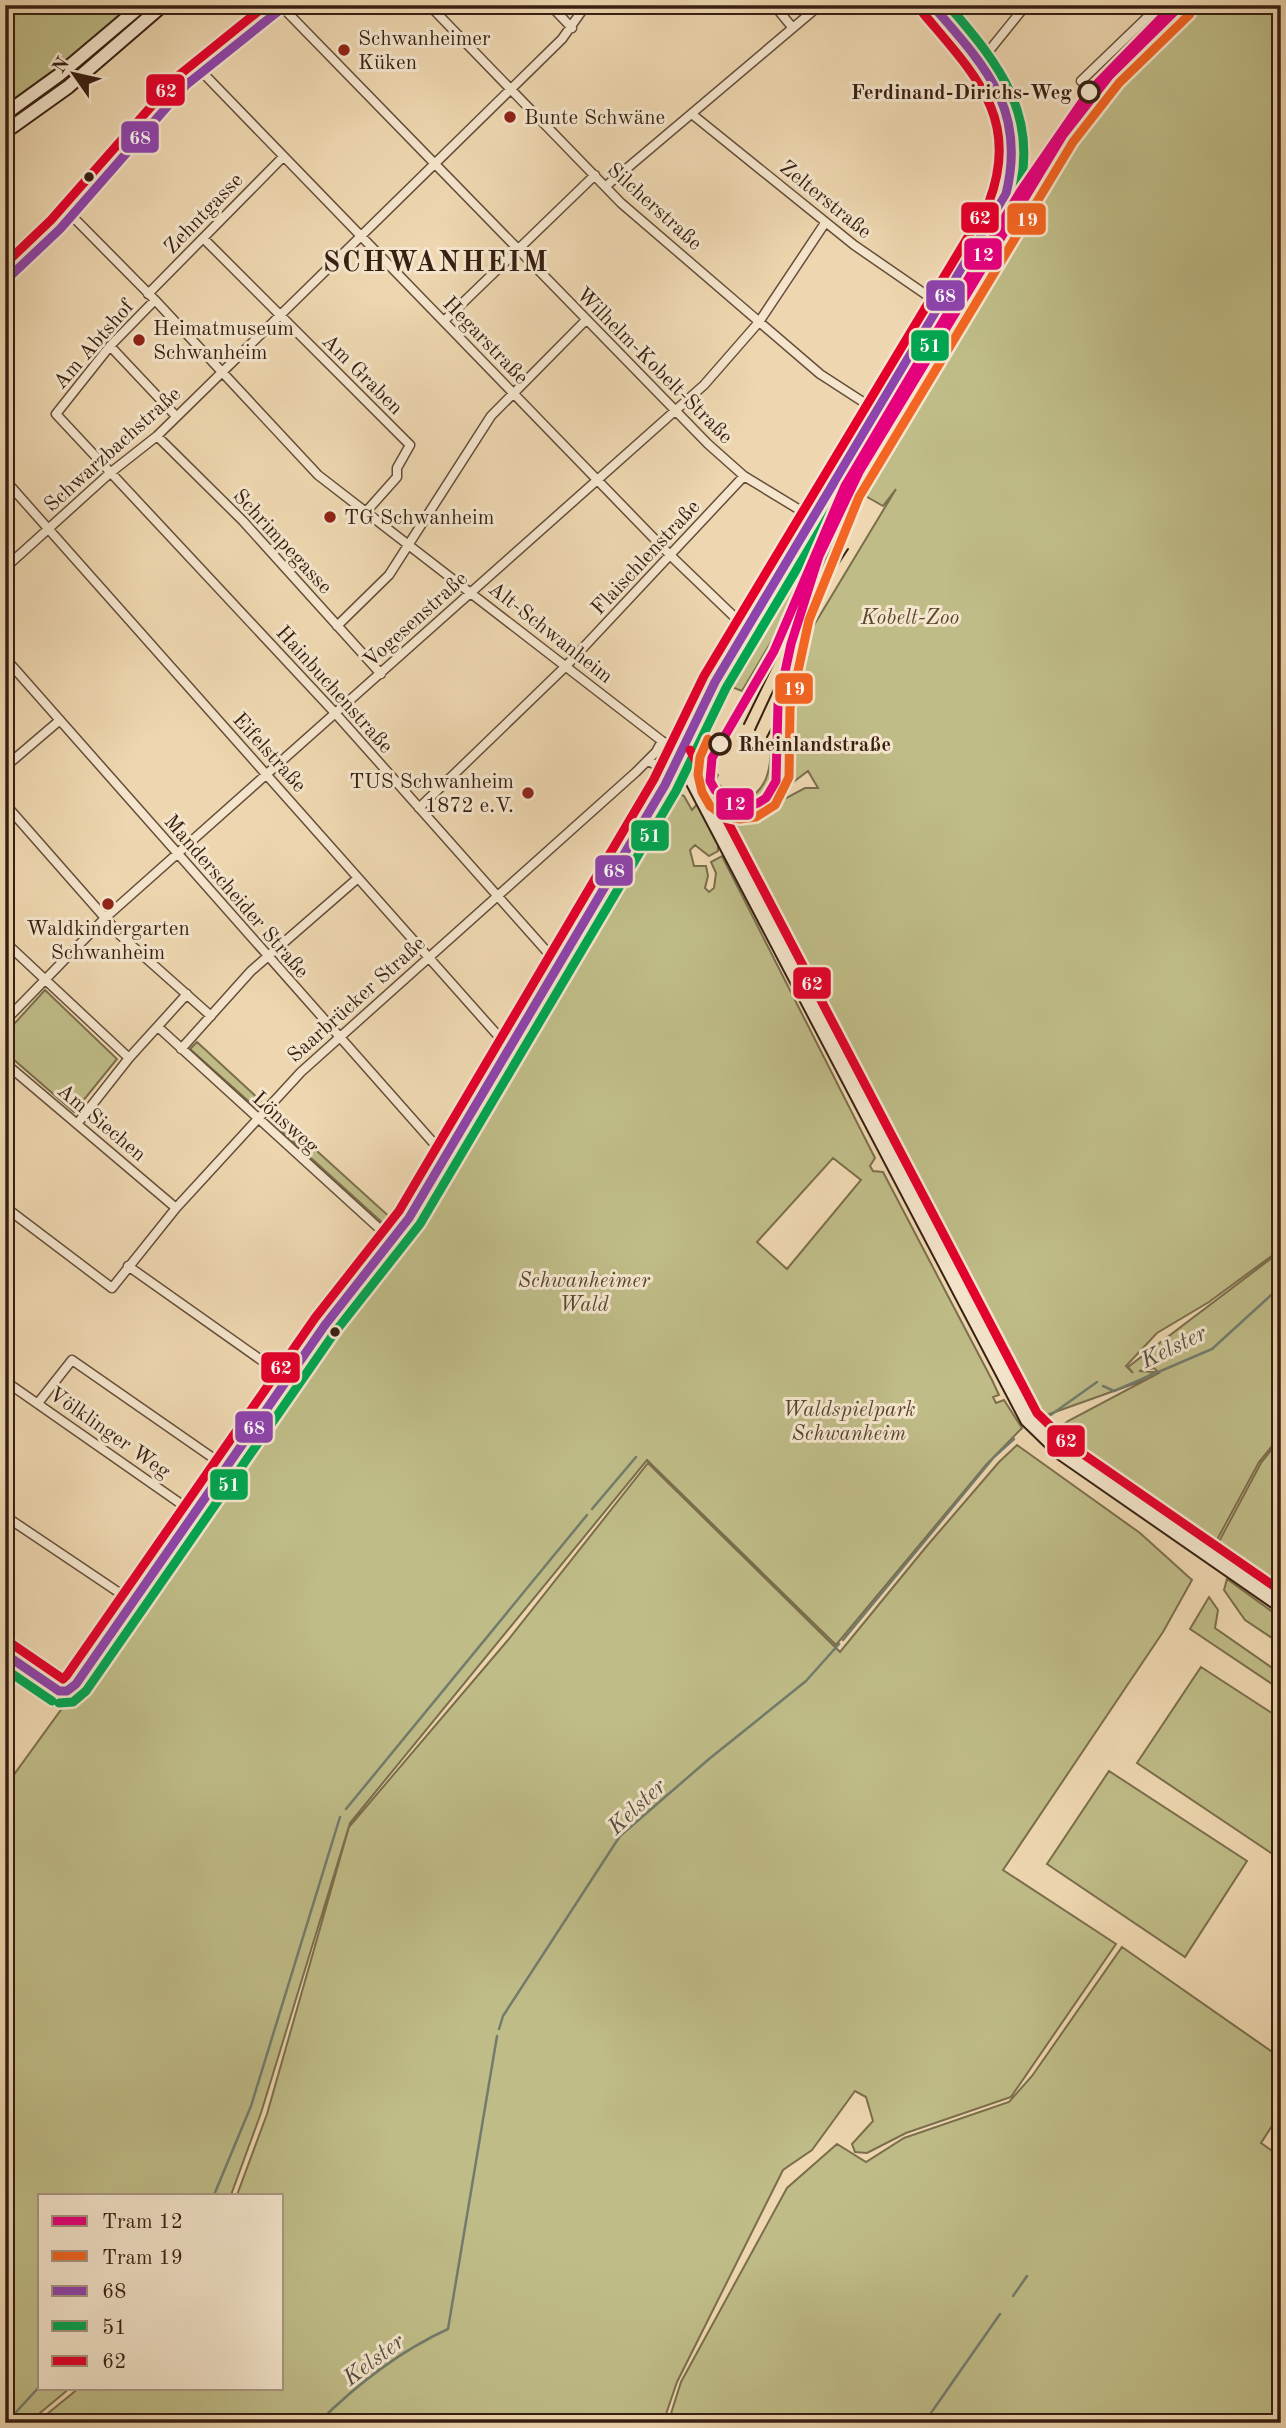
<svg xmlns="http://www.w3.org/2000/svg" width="1286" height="2428" viewBox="0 0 1286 2428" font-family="'Old Standard TT',serif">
  <rect width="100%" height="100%" fill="#eed7b0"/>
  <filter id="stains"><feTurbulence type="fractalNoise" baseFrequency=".00286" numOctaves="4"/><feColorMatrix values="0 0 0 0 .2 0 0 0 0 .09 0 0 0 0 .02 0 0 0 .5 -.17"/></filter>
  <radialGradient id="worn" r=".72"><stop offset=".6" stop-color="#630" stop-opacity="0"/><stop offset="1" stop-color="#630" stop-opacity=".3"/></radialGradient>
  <path fill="#bfbc87" stroke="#7b6e4c" stroke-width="2" fill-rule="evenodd" d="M 5,5 L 134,5 L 57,72 L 5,107 Z
    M 1187,5 L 1281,5 L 1281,1249 L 1209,1302 L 1157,1333 L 1126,1366 L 1133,1373 L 1128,1367 L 1281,1251 L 1281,1435 L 1259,1462 L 1212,1549 L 1066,1446 L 1054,1432 L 1068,1421 L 1159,1373 L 1154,1368 L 1139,1371 L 1154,1372 L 1139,1382 L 1041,1417 L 1029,1403 L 1001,1358 L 724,831 L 805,788 L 818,788 L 808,771 L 768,801 C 786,765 775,762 778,725 C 781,701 787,678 796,655 L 896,489 L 883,506 L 862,494 L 834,540 L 806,604 L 835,524 L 852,490 L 1054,152 L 1113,77 Z
    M 837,495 L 799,590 L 795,589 L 774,637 L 742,691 L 724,684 L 750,642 L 771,621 L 777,611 L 778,593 Z
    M 769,739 L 773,739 C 774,753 778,770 773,783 C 762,816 719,807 711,778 L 715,755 L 718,756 L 713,771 L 718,775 L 714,782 L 745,800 C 766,791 770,771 771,751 L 765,746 Z
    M 701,755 L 709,758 C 698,789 727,816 757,806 L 730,818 L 724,806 L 718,809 L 696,765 L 695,756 Z
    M 672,790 L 684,796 L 692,810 L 698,803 L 718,843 L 718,851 L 709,856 L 695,845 L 690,850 L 694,866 L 706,866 L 708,876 L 705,888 L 709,892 L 714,888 L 716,873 L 711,862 L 722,856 L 875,1158 L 870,1166 L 873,1171 L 883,1172 L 992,1380 L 999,1395 L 993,1397 L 996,1403 L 1004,1400 L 1022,1428 L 986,1465 L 836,1645 L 647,1460 L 350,1823 L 261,2113 L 231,2195 L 40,2195 L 40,2388 L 70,2388 L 28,2423 L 5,2423 L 5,1787 L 234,1471 L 370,1275 L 413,1231 L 617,881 L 650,838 L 664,814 ZM 833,1158 L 861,1180 L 787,1269 L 757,1242 Z
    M 45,990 L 117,1059 L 74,1112 L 5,1052 L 5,1034 Z
    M 197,1042 L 261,1101 L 255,1107 L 190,1049 Z
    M 275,1113 L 393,1220 L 387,1227 L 268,1119 Z
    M 1281,1438 L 1281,1593 L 1215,1549 L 1261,1463 Z
    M 1017,1445 L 1140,1533 L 1192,1580 L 1163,1632 L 1003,1870 L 1116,1944 L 1011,2097 L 906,2133 L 867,2153 L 855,2152 L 852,2144 L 873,2121 L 866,2097 L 855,2091 L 812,2150 L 783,2170 L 677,2382 L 663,2423 L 36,2423 L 79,2388 L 282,2388 L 282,2195 L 237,2195 L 267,2114 L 349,1827 L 508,1640 L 648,1463 L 840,1652 L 926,1547 L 999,1462 Z
    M 1227,1579 L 1281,1618 L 1281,1644 L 1245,1620 L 1224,1590 Z
    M 1209,1597 L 1218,1610 L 1215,1628 L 1281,1674 L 1281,1690 L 1190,1629 Z
    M 1201,1667 L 1281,1719 L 1280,1859 L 1137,1763 Z
    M 1109,1771 L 1247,1861 L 1185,1957 L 1047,1864 Z
    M 1122,1947 L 1278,2056 L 1281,2067 L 1281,2112 L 1261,2143 L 1281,2157 L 1281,2423 L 668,2423 L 681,2382 L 787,2188 L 837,2144 L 866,2162 L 904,2138 L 1009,2102 L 1032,2076 Z"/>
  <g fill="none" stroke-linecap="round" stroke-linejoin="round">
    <path stroke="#727c6d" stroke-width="2.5" d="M 1103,1386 L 1114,1391 L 1212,1349 L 1281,1286
      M 1045,1419 L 1097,1382
      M 592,1509 L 636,1457
      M 843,1640 L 994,1457 L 1014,1439
      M 346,1809 L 587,1515
      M 499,2029 L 503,2016 L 620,1836 L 709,1759 L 806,1681 L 839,1644
      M 214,2195 L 251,2106 L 340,1817
      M 1013,2296 L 1027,2276
      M 6,2423 L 40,2386
      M 318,2423 C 357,2384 398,2352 448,2329 L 497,2036
      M 924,2423 L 1000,2314"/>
    <g stroke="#654d3a" stroke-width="11">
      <path id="street" d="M 429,5 L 621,203 L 820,374 L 877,411
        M 550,5 L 572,28
        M 774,5 L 792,27
        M 283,8 L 708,444 L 744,476 L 813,518
        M 980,62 L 1026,5
        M 202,72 L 671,556 L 747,629
        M 1081,81 L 1160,5
        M 693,115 L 854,245 L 941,305
        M 606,186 L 820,5
        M 72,216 L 155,300 L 318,475 L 662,741 L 681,750
        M 203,238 L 410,445 L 397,468 L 397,477 L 365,513
        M 5,281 L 60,229 L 186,85 L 286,5
        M 148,294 L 283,157
        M 155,300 L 110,346 L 56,414 L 336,714 L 558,964
        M 444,321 L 595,175
        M 110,346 L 176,416
        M 157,436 L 243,521 L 381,674
        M 5,480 L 509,1048
        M 5,568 L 110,473 L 157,436 L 562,39 L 586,5
        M 337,626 L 389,575 L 491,416 L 586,320
        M 5,658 L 445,1156
        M 648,761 L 672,773
        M 5,767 L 60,720
        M 5,804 L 121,936 L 211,1016
        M 419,808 L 566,666 L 744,476
        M 5,942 L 129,1058
        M 5,1021 L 105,918 L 704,385 L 759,322 L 825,223
        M 158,1027 L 393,1241
        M 181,1049 L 251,971 L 358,878
        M 5,1063 L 176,1208
        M 77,1124 L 129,1058 L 187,994
        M 5,1207 L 112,1288 L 176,1208 L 301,1072 L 636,772 L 656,752 L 662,741
        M 128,1266 L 288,1379
        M 5,1381 L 194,1513
        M 38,1403 L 72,1360 L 226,1467
        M 5,1516 L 133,1602
        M 5,1654 L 59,1691 L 67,1691 L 76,1684 L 325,1325 L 404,1225 L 653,805 L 679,756"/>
    </g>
    <g stroke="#371f12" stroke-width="16">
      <path id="secondary" d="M 932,5 C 981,64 1043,126 1000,207 L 715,682 L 679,756 L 1027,1420 L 1062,1454 L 1281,1606
        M 5,114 L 59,75 L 142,5
        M 5,132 L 68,87 L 163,5"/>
    </g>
    <use href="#street" stroke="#f4e5cc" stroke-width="8"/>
    <use href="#secondary" stroke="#f4e5cc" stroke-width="12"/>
    <path stroke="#371f12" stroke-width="2" d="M 823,587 L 848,549
      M 799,628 L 837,542
      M 744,724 L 797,616
      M 755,730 L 787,661
      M 767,737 L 775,722"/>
    <g stroke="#f4e5cc" stroke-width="14">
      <path id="bus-1" d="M 5,281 L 60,229 L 186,85 L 286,5
        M 5,1654 L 59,1691
        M 59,1691 L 67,1691 L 76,1684 L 325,1325 L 409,1218 L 665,785 L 715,682 L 1006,194 C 1027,109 985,66 932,5"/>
    </g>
    <g stroke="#f4e5cc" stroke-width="14">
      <path id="bus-2" d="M 5,1669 L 52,1701
        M 59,1703 L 73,1702 L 86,1691 L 335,1332 L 420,1224 L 676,791 L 726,688 L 1017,199 C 1041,117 1000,65 948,5"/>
    </g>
    <g stroke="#f4e5cc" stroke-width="14">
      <path id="bus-3" d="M 5,264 L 51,220 L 178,76 L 266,5
        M 690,750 L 1037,1413 L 1070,1445 L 1281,1591
        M 12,1644 L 63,1679 L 67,1675 L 315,1318 L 399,1211 L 654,779 L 704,676 L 989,202 C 1021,118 974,74 923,13"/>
    </g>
    <use href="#bus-1" stroke="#8e44ad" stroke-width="9"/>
    <use href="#bus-2" stroke="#00a651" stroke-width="9"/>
    <use href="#bus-3" stroke="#e4002b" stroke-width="9"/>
    <g stroke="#f4e5cc" stroke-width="14">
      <path id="tram-1" d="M 1174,5 L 1089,92 L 1020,192 L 845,486 L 774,651 L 712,758 L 710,781 L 715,790 L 730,803 L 749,806 L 758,803 L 766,798 L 776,781 L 778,704 L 791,644 L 819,556 L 859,472 L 1063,135 L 1110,75 L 1181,5"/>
    </g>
    <g stroke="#f4e5cc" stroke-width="14">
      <path id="tram-2" d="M 708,739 L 700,757 L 698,775 L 702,792 L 710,806 L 722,815 L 740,819 L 756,817 L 775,805 L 789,777 L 790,708 L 809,620 L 859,497 L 1073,142 L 1119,83 L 1190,14"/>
    </g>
    <use href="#tram-1" stroke="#e5007d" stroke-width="9"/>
    <use href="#tram-2" stroke="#f26522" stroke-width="9"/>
  </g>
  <g fill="#8f2418" stroke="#f4e5cc" stroke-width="2.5">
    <circle cx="344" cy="50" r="7"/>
    <circle cx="510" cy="117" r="7"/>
    <circle cx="139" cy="340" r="7"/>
    <circle cx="330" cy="517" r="7"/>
    <circle cx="528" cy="793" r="7"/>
    <circle cx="108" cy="904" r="7"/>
  </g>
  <g fill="#f4e5cc" stroke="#371f12" stroke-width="3.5">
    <circle cx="1089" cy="92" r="10"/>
    <circle cx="720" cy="744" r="10"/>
  </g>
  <g fill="#371f12" stroke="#f4e5cc" stroke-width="2.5">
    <circle cx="89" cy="177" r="6"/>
    <circle cx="335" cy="1332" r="6"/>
  </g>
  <g text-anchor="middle" stroke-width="6" stroke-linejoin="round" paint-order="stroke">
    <g font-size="21" fill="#371f12" stroke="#f4e5cc" text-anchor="start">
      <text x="358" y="45">Schwanheimer<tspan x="358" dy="24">Küken</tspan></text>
      <text x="524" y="124">Bunte Schwäne</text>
      <text x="153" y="335">Heimatmuseum<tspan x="153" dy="24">Schwanheim</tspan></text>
      <text x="344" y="524">TG Schwanheim</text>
      <text x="514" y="788" text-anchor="end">TUS Schwanheim<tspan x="514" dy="24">1872 e.V.</tspan></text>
      <text x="108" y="935" text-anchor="middle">Waldkindergarten<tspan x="108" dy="24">Schwanheim</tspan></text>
    </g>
    <g font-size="21" font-weight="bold" fill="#371f12" stroke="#f4e5cc" text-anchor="end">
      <text x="1072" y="99">Ferdinand-Dirichs-Weg</text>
      <text x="738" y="751" text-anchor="start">Rheinlandstraße</text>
    </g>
    <g font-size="21" fill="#371f12" stroke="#f4e5cc">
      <text transform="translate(826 199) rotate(39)" y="7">Zelterstraße</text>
      <text transform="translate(655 206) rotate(42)" y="7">Silcherstraße</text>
      <text transform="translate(203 213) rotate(-46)" y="7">Zehntgasse</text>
      <text transform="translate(486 340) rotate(46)" y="7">Hegarstraße</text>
      <text transform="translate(93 344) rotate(-49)" y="7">Am Abtshof</text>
      <text transform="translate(655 365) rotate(45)" y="7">Wilhelm-Kobelt-Straße</text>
      <text transform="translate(363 374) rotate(45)" y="7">Am Graben</text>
      <text transform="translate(112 449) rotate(-42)" y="7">Schwarzbachstraße</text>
      <text transform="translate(283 541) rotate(47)" y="7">Schrimpegasse</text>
      <text transform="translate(645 557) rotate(-47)" y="7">Flaischlenstraße</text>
      <text transform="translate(415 619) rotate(-42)" y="7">Vogesenstraße</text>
      <text transform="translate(551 632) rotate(38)" y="7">Alt-Schwanheim</text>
      <text transform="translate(335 689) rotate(48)" y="7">Hainbuchenstraße</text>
      <text transform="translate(270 752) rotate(48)" y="7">Eifelstraße</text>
      <text transform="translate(237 896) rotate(49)" y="7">Manderscheider Straße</text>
      <text transform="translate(356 999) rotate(-42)" y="7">Saarbrücker Straße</text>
      <text transform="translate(102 1122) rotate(40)" y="7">Am Siechen</text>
      <text transform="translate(286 1122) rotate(42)" y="7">Lönsweg</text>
      <text transform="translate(110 1432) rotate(35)" y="7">Völklinger Weg</text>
    </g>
    <g font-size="21" font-style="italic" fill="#59462f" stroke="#f4e5cc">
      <text x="910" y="624">Kobelt-Zoo</text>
      <text x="584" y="1287">Schwanheimer<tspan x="584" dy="24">Wald</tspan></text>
      <text x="849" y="1416">Waldspielpark<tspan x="849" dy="24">Schwanheim</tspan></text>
    </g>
    <g font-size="23" font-style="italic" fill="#544e40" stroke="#f4e5cc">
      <text transform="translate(1173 1346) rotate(-26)" y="8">Kelster</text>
      <text transform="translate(636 1806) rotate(-43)" y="8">Kelster</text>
      <text transform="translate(373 2359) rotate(-37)" y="8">Kelster</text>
    </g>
    <g font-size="28" font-weight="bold" letter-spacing="2" fill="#371f12" stroke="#f4e5cc">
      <text x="436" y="271">SCHWANHEIM</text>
    </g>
  </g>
  <g stroke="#f4e5cc" stroke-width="2.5">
    <rect x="145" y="73" width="41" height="34" rx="7" fill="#e4002b"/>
    <rect x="120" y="120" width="40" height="34" rx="7" fill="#8e44ad"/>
    <rect x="960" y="201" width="40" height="33" rx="7" fill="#e4002b"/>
    <rect x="1006" y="202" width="41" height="34" rx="7" fill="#f26522"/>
    <rect x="963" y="237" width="40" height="34" rx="7" fill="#e5007d"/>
    <rect x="925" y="279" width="41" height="33" rx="7" fill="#8e44ad"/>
    <rect x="910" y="329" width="40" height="33" rx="7" fill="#00a651"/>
    <rect x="774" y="672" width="40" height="33" rx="7" fill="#f26522"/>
    <rect x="715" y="787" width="40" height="34" rx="7" fill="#e5007d"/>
    <rect x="630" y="819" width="40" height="33" rx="7" fill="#00a651"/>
    <rect x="594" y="854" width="40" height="33" rx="7" fill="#8e44ad"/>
    <rect x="792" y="966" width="40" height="34" rx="7" fill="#e4002b"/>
    <rect x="260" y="1351" width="41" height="33" rx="7" fill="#e4002b"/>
    <rect x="234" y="1410" width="40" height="34" rx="7" fill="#8e44ad"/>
    <rect x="1046" y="1424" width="40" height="34" rx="7" fill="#e4002b"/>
    <rect x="209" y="1468" width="40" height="33" rx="7" fill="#00a651"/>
  </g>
  <g font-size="19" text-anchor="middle" font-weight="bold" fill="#fff">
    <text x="166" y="97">62</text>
    <text x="140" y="144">68</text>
    <text x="980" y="224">62</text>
    <text x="1027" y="226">19</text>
    <text x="983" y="261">12</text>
    <text x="945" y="302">68</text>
    <text x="930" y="352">51</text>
    <text x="794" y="695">19</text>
    <text x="735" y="810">12</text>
    <text x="650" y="842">51</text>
    <text x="614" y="877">68</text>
    <text x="812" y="990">62</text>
    <text x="281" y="1374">62</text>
    <text x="254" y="1434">68</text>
    <text x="1066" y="1447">62</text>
    <text x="229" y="1491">51</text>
  </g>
  <rect width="1286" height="2428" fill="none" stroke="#eed7b0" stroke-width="28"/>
  <rect x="7" y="7" width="1272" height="2414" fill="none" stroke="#371f12" stroke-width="3.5"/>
  <rect x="14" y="14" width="1258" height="2400" fill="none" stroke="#371f12" stroke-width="2"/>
  <rect x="38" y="2194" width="245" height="196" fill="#f4e5cc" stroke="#a89682" stroke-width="2"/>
  <rect x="52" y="2216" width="35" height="10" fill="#e5007d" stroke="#a89682" stroke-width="2"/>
  <text x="102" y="2228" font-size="21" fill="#371f12">Tram 12</text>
  <rect x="52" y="2251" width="35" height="10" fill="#f26522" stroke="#a89682" stroke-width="2"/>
  <text x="102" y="2264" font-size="21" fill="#371f12">Tram 19</text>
  <rect x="52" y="2286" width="35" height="10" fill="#8e44ad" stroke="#a89682" stroke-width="2"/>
  <text x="102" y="2298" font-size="21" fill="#371f12">68</text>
  <rect x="52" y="2321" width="35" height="10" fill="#00a651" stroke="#a89682" stroke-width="2"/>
  <text x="102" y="2334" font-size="21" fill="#371f12">51</text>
  <rect x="52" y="2356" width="35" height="10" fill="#e4002b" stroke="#a89682" stroke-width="2"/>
  <text x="102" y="2368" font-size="21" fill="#371f12">62</text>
  <g transform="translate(74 74) rotate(304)" stroke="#f4e5cc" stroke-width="5" paint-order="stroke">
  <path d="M0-5L12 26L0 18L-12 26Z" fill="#371f12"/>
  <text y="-10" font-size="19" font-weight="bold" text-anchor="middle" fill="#371f12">N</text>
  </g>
  <rect width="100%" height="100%" filter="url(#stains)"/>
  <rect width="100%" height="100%" fill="url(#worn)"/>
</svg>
